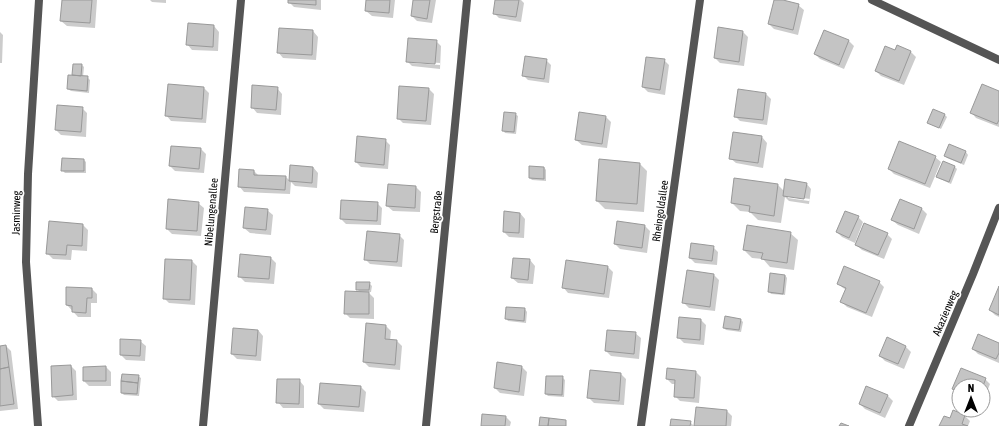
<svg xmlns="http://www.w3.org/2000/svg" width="999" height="426" viewBox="0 0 999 426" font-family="'Asap Condensed',sans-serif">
  <rect width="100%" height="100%" fill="#fff"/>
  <path fill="#0003" fill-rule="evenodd" d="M 63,0 L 97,0 L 95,28 L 67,26 L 61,21 Z
    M 150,0 L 166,0 L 166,3 L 152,2 Z
    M 289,0 L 321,0 L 321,10 L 294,7 L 289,2 Z
    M 367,0 L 395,0 L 393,18 L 372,16 L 366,11 Z
    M 414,0 L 436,0 L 432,23 L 417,21 L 412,16 Z
    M 496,0 L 521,0 L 524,3 L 521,22 L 499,18 L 494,13 Z
    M 775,0 L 798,5 L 804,10 L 798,35 L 774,29 L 769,24 Z
    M 214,26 L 219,32 L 218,51 L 192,50 L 187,44 Z
    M 280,29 L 313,31 L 318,37 L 316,60 L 283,58 L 278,52 Z
    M 825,31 L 849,41 L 854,46 L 844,69 L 820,59 L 815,54 Z
    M 0,32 L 3,35 L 2,63 L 0,63 Z
    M 743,32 L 748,37 L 744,66 L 720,63 L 715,58 Z
    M 436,41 L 441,46 L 440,69 L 412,66 L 407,61 ZM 411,61 L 440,63 L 440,65 L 411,63 Z
    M 897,46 L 911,52 L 916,57 L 904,85 L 881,76 L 876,71 L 895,51 Z
    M 546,60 L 551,65 L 549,83 L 528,80 L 523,75 Z
    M 664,60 L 669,65 L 665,95 L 648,92 L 643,87 Z
    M 74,65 L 82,65 L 84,67 L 83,77 L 87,77 L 90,80 L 89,93 L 71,91 L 68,89 L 73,76 Z
    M 204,88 L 209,93 L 206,123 L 171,121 L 166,115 Z
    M 277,88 L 282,94 L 281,115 L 257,113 L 252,107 Z
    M 429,89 L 434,94 L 431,125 L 403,123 L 398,118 Z
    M 999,93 L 999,127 L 976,118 L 971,112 Z
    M 766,94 L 771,99 L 767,125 L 740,121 L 735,116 Z
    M 82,108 L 87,113 L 86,137 L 61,135 L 56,130 Z
    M 515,114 L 518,116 L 516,134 L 505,133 L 503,130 Z
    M 945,115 L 947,117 L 941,129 L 928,123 Z
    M 606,117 L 611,122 L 607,148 L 582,145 L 576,140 Z
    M 762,137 L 767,143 L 763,168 L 736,163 L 730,158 Z
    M 385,140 L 390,145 L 388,169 L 361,167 L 356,162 Z
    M 949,145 L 966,152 L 968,155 L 964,165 L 947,158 L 945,156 Z
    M 201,149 L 206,154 L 204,173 L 175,171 L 170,166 Z
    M 935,157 L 941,162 L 930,188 L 894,174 L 889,169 Z
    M 84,160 L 86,162 L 86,173 L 65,173 L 62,170 Z
    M 640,164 L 647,171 L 644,212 L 605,209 L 597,201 Z
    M 291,166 L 313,167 L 318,173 L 317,188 L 295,186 L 291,182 L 290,194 L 244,192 L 239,186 L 240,170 L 254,171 L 259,176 L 286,177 L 290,181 Z
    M 544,167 L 546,170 L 546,181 L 532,180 L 530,178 Z
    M 955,167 L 957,169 L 951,184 L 940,179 L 937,176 Z
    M 735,179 L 778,185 L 785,192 L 806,183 L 811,189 L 809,204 L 789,201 L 785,197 L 781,223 L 758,220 L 750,212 L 740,211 L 732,203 ZM 788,196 L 810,199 L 809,201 L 788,198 Z
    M 416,187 L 421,192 L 420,212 L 393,211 L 387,206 Z
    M 900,200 L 922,209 L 927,214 L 919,234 L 898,225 L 892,220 Z
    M 198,203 L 204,208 L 201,236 L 172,234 L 167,229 Z
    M 377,203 L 382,208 L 381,225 L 346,224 L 341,219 Z
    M 267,210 L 273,215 L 271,235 L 250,233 L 244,228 Z
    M 520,213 L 525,219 L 524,238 L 509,237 L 504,232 Z
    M 858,217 L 863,222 L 855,243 L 842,237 L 837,232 Z
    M 50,222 L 83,225 L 88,230 L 87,251 L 72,250 L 71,260 L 53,259 L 47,253 Z
    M 645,226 L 650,231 L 647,253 L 620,249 L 615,244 Z
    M 790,233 L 798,240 L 794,270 L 770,267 L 763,259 L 752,258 L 744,250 Z
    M 887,234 L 892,239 L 884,259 L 862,250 L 856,245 Z
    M 399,235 L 404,240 L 402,267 L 370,264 L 365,259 Z
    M 713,247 L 718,252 L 717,265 L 695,263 L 690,258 Z
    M 271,258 L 276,263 L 274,284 L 245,282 L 239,276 Z
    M 530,260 L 535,266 L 533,284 L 518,283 L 512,278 Z
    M 192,261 L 197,266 L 195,305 L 169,303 L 164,298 Z
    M 607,266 L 613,272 L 609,298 L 568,293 L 563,287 Z
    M 714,275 L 719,280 L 715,311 L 689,308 L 684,303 Z
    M 785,275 L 787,278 L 785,295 L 771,294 L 769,291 Z
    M 879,282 L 884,287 L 872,317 L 847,307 L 842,302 L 847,290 L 843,288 L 838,283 Z
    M 369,283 L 372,286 L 371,292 L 368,292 L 374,298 L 374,319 L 350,318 L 345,313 L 360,292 L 357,289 Z
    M 999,288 L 999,317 L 995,315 L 990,310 Z
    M 92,289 L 97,294 L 97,303 L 91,303 L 91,317 L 78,317 L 67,305 Z
    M 525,309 L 527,312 L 526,323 L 508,321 L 506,318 Z
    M 680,318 L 701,320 L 706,325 L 704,345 L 684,343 L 679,338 Z
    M 741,320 L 743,322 L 741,332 L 726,330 L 724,328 Z
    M 386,326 L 391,331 L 390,341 L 397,341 L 402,346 L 400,370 L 369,367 L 364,362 Z
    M 258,330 L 263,336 L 261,361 L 237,359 L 232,354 Z
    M 635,333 L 641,338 L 639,359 L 611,356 L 606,351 Z
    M 140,341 L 146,346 L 145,361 L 126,360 L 121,355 Z
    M 999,344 L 999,363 L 978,354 L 973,349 Z
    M 6,346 L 11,351 L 18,409 L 0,411 L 0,347 Z
    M 905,346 L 911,352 L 904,369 L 885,361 L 880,356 Z
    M 71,366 L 76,371 L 77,400 L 58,401 L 53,396 Z
    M 106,367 L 111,372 L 111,386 L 89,386 L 84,381 L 84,368 Z
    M 522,367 L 527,372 L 524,396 L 500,393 L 495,388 Z
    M 962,369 L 985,379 L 990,384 L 983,402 L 983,386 L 959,386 L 959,394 L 953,389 Z
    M 696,372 L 701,377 L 699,403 L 680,401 L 675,396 L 676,384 L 672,384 L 667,379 Z
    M 621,374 L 626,379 L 624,405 L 594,403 L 589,398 Z
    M 138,376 L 141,378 L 139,396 L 124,395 L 122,393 Z
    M 562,377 L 565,380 L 564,397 L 548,396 L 546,394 Z
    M 299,380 L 304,386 L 304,408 L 283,408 L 278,402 Z
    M 361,387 L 366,392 L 364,412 L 324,409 L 319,404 Z
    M 888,396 L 893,401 L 885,418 L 865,409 L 860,404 Z
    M 727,411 L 732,416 L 731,426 L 695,426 Z
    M 954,412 L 965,416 L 970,421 L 968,426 L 940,426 L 950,420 Z
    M 506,417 L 511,422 L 510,426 L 482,426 Z
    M 690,422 L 694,426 L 671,426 Z"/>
  <path fill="#c4c4c4" stroke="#999" d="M 62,0 L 92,0 L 90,23 L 60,21 Z
    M 288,0 L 316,0 L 316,5 L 288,3 Z
    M 366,0 L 390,0 L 389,13 L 365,11 Z
    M 413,0 L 430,0 L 427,19 L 411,16 Z
    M 495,0 L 519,0 L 516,17 L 493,14 Z
    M 774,0 L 783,0 L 799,4 L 793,30 L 768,24 Z
    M 188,23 L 214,25 L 213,47 L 186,45 Z
    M 718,27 L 743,31 L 739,62 L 714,58 Z
    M 279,28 L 313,30 L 312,55 L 277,53 Z
    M 824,30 L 849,40 L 839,65 L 814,54 Z
    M 408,38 L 437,40 L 435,64 L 406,62 Z
    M 897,45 L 911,51 L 899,81 L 875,71 L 885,46 L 895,50 Z
    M 525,56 L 547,59 L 544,79 L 522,76 Z
    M 646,57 L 665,59 L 660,90 L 642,87 Z
    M 73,64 L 82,64 L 81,76 L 72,75 Z
    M 68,75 L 88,76 L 87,91 L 67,89 Z
    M 168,84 L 204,87 L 202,119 L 165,116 Z
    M 982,84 L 999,91 L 999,120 L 997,124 L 970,113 Z
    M 252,85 L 278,87 L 276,110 L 251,108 Z
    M 399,86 L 429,88 L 426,121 L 397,119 Z
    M 738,89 L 766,93 L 763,120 L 734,117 Z
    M 57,105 L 83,107 L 81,132 L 55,130 Z
    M 933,109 L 945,114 L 939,128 L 927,123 Z
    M 504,112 L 516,113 L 514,132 L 502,131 Z
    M 579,112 L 606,116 L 602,144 L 575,140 Z
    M 733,132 L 762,136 L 758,163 L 729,159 Z
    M 357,136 L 386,139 L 384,165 L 355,162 Z
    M 899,141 L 936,156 L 925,184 L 888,169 Z
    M 949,144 L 966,151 L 961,163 L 944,156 Z
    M 171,146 L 201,148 L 199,169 L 169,166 Z
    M 62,158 L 84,159 L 84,171 L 61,171 Z
    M 599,159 L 640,163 L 637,204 L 596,201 Z
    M 943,161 L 955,166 L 949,182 L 936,177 Z
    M 290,165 L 313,167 L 312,183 L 289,181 Z
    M 529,166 L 544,167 L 544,179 L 529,178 Z
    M 239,169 L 254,170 L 254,175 L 286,176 L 285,190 L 238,187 Z
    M 734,178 L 778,184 L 774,216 L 749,212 L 750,206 L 731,203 Z
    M 785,179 L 807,183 L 804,199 L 783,196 Z
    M 388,184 L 416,186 L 415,208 L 386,206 Z
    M 168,199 L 199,202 L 197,231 L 166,229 Z
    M 900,199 L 922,208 L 914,229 L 891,220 Z
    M 341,200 L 378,202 L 377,221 L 340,219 Z
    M 245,207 L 268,209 L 266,230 L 243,228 Z
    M 504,211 L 520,213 L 519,233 L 503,232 Z
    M 845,211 L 859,216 L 849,238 L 836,232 Z
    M 49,221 L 83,224 L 82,246 L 67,245 L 66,255 L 46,254 Z
    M 617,221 L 645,225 L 642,248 L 614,244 Z
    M 864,223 L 888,233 L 878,255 L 855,245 Z
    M 747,225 L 791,232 L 787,263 L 761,259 L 763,253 L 743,250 Z
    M 367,231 L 400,234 L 397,262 L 364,260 Z
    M 691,243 L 714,246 L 712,261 L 689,258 Z
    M 240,254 L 271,257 L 269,279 L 238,277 Z
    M 513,258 L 530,259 L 528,280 L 511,278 Z
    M 165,259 L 192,260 L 190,300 L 163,299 Z
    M 566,260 L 608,266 L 604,294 L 562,288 Z
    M 844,266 L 880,281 L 866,313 L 840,302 L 846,288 L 837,284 Z
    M 687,270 L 714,274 L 710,307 L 682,303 Z
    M 770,273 L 785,275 L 783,294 L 768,292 Z
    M 356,282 L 370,282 L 369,290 L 356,290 Z
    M 999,286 L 999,315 L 989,310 Z
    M 66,287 L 92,288 L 92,298 L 87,298 L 86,313 L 72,312 L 72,306 L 66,305 Z
    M 345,291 L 369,292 L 369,314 L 344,314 Z
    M 506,307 L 525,308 L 524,321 L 505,319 Z
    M 725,316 L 741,319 L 739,330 L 723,328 Z
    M 679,317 L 701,319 L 700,340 L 677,338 Z
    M 366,323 L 386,325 L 385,339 L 397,340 L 395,365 L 363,362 Z
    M 233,328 L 258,330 L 256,356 L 231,354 Z
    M 607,330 L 636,332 L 634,354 L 605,351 Z
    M 978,334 L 999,343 L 999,353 L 996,359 L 972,349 Z
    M 887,337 L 906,346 L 898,364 L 879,356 Z
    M 120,339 L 141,340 L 140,356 L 120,355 Z
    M 6,345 L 9,367 L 0,369 L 0,346 Z
    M 497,362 L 522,366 L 519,392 L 494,388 Z
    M 71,365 L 73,395 L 52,397 L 51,366 Z
    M 106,366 L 106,381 L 83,381 L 83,367 Z
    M 9,367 L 14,404 L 0,406 L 0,369 Z
    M 667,368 L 696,371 L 694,398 L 674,397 L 675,380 L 666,379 Z
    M 961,368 L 986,378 L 983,386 L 959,386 L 959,392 L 952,389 Z
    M 590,370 L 621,373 L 619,401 L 587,398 Z
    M 122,374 L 139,375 L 138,383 L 121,381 Z
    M 546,376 L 563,376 L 562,395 L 545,394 Z
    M 277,379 L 300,379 L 299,404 L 276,403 Z
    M 121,381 L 138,383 L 137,394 L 121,393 Z
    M 320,383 L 361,386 L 359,407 L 318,404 Z
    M 866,386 L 888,395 L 880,413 L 859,404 Z
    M 696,407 L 727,410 L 726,426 L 694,426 Z
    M 953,410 L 965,415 L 962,424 L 968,426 L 939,426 L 944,416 L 950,418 Z
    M 482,414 L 506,416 L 505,426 L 481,426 Z
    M 540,417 L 549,418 L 548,426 L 539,426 Z
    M 549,418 L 566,420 L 566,426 L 548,426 Z
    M 671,419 L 691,421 L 690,426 L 670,426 Z
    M 841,423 L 849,426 L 839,426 Z"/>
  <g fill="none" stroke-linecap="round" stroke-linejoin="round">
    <path stroke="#555" stroke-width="8" d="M 872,0 L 999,60
      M 38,426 L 26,262 L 28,174 L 39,0
      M 203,426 L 241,0
      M 426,426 L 467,0
      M 641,426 L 700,0
      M 909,426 L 973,274 L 999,208"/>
  </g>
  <g text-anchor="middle" stroke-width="3.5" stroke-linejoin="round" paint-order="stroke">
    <g font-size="11" fill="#000" stroke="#fff">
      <text transform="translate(660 211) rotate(-82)" y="4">Rheingoldallee</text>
      <text transform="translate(211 212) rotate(-85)" y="4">Nibelungenallee</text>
      <text transform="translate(436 212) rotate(-84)" y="4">Bergstraße</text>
      <text transform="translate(16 213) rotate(-89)" y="4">Jasminweg</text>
      <text transform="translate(945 313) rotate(-67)" y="4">Akazienweg</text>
    </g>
  </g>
  <g transform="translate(971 398)"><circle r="19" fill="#ffffff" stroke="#999999"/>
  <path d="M0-3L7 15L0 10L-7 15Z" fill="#000000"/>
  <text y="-6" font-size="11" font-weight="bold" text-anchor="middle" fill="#000000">N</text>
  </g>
</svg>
